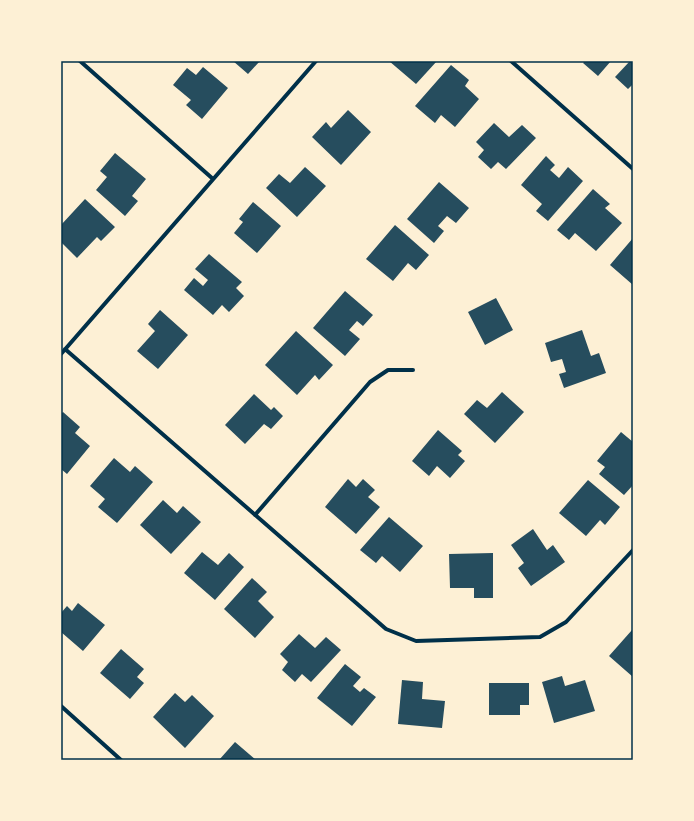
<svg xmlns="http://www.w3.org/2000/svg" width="694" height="821" viewBox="0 0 694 821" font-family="'DejaVu Sans',sans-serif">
  <rect width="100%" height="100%" fill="#fdf0d5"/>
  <path fill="#264d5e" d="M 233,61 L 260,61 L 248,74 Z
    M 389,61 L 437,61 L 416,84 Z
    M 585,61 L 611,61 L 598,76 L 583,63 Z
    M 630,61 L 633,61 L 633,84 L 628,89 L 615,77 Z
    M 451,65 L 469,80 L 465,86 L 479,99 L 455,127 L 441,115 L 435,123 L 415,106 Z
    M 203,67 L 228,88 L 202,119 L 186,105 L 191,100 L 173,85 L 187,68 L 196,75 Z
    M 348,110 L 371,132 L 341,165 L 312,137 L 326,122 L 331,128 Z
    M 494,123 L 509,137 L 522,125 L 536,138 L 506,169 L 498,162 L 491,169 L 478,157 L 484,150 L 476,142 Z
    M 115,153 L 146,179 L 132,196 L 138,201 L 125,216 L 96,190 L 107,177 L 100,171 Z
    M 546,156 L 555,165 L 550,170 L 559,178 L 568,167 L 583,181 L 548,221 L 536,211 L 542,204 L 521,185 Z
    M 305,167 L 326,186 L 297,217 L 266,188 L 279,174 L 290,183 Z
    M 439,182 L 469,208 L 456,223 L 447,216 L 438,226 L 444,231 L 434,243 L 407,219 Z
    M 593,189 L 610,204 L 605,208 L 622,223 L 596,251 L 575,233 L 569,240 L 557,230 Z
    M 85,199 L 115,227 L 101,241 L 97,237 L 77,258 L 61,242 L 61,225 Z
    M 253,202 L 281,226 L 257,253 L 234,233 L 243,222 L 239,219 Z
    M 395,225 L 429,255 L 416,270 L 408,263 L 393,281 L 366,259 Z
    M 633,238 L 633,285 L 610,265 Z
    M 209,254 L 242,282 L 236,288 L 244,296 L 229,312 L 222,305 L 213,315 L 184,290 L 194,278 L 203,286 L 208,280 L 195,269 Z
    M 345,291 L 373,315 L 363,326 L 357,321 L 349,330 L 360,339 L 345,356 L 313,328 Z
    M 496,298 L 513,330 L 485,345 L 468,312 Z
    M 160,310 L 188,335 L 158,369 L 137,351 L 155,331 L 148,324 Z
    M 582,330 L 591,356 L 599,353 L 606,373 L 564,388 L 559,374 L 566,372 L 562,359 L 551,362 L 545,343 Z
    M 296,331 L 333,365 L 319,380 L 315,375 L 297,395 L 265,365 Z
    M 502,392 L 524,412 L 495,443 L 464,414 L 477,400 L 487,408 Z
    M 254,394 L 271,410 L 274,407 L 283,416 L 271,429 L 264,424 L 245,444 L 225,425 Z
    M 63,412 L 80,427 L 75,433 L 90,446 L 67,474 L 61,469 L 61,414 Z
    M 438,430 L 462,451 L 458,455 L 465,461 L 450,478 L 437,466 L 429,476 L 412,461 Z
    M 621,432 L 633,442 L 633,485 L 624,495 L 599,474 L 605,467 L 597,461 Z
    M 114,458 L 130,472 L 135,466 L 153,482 L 117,523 L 98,507 L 105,499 L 90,486 Z
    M 348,479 L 356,487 L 363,479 L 375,490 L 368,497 L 380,507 L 356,534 L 325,507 Z
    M 588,480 L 620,507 L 605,525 L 600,520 L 586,536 L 559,513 Z
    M 163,500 L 177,513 L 183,506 L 201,522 L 171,554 L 140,525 Z
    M 389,517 L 423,546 L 400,572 L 382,556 L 376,563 L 360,550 Z
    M 533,529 L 547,550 L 553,545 L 565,562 L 531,586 L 518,568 L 524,563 L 511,545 Z
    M 202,552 L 218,565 L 229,553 L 244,567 L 215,600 L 184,573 Z
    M 493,553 L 493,598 L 474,598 L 474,588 L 450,588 L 449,554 Z
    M 252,578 L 267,592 L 258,601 L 274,617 L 255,638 L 224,609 Z
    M 78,603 L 105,625 L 83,651 L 61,632 L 61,613 L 67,606 L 72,611 Z
    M 632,630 L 633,631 L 633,677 L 609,656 Z
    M 299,634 L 315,648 L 326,637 L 341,650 L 311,682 L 302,674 L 295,682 L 282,670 L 288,662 L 280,654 Z
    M 121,649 L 144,669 L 137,677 L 144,683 L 130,699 L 100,673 Z
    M 345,664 L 361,677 L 353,686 L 360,692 L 364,688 L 376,697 L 352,726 L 317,698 Z
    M 562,676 L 565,686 L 585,680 L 595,711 L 554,723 L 542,682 Z
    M 402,680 L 423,682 L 422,699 L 445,701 L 442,728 L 398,724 Z
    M 489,683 L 529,683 L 529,705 L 520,705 L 520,715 L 489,715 Z
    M 175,693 L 185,702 L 192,695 L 214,716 L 185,748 L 153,717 Z
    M 235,742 L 256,760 L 219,760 Z"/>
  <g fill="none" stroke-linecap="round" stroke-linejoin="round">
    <path stroke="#003049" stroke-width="4" d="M 80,61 L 213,179
      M 511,61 L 633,169
      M 65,349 L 386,629 L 416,641 L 540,637 L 566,622 L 633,550
      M 61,354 L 316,61
      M 255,515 L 370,382 L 388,370 L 413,370
      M 61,706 L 121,760"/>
  </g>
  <rect width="694" height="821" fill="none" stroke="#fdf0d5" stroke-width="124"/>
  <rect x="62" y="62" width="570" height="697" fill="none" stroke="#003049" stroke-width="1.5"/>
</svg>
